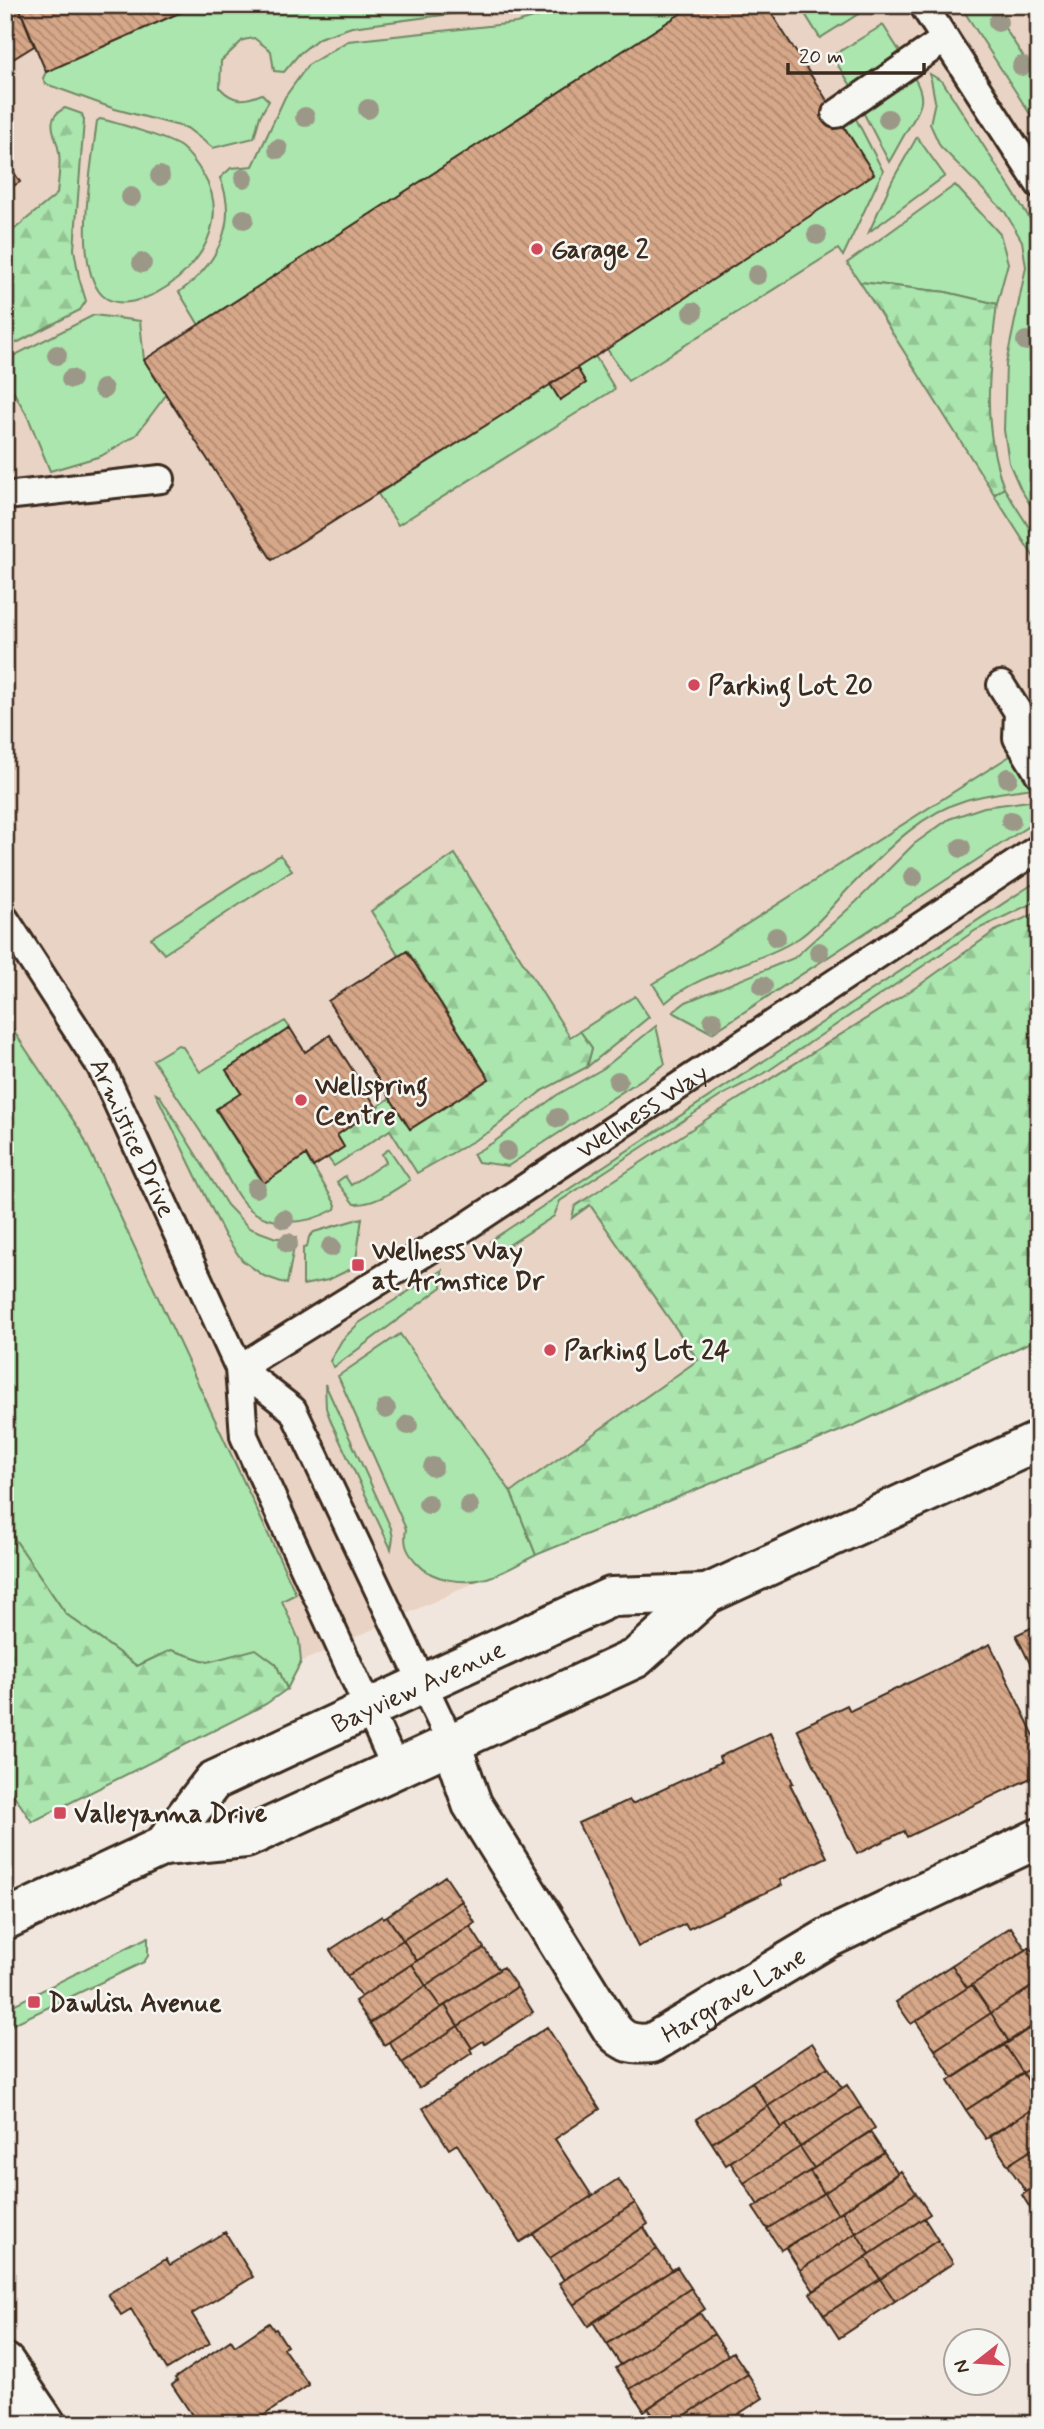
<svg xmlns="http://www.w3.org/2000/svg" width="1044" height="2429" viewBox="0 0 1044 2429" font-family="Mynerve,sans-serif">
  <defs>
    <pattern id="forest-firs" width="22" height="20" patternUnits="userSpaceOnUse" patternTransform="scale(1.75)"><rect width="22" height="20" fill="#aae6ad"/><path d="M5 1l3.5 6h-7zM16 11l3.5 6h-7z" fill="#93c594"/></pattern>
    <pattern id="building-back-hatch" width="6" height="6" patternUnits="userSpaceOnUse" patternTransform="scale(1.75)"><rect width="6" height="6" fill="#d6a788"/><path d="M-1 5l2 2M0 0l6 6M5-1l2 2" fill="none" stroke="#af886f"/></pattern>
  </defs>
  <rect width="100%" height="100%" fill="#f0e6dd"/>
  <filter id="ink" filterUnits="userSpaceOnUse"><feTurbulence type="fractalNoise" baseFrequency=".0143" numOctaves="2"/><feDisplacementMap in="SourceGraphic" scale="14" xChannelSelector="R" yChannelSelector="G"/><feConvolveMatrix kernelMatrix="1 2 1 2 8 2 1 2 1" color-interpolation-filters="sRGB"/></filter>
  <g filter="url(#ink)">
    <path fill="#e8d3c4" d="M 5,5 L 1039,5 L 1039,1325 L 301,1662 L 287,1689 L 266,1704 L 32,1822 L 5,1782 Z"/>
    <path fill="#aae6ad" stroke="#728866" stroke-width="2" d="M 197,5 L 519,5 L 352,27 L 319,38 L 299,54 L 284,72 L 274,71 L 271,51 L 254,38 L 243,40 L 221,61 L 220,88 C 234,103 245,101 262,94 L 269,101 L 260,116 L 254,138 L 213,148 L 187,128 L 115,109 L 46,84 L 43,78 L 46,72 Z
      M 579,5 L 694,5 L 199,325 L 179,292 C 217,265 239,223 220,178 L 231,168 L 253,166 L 285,97 L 308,65 L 348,41 L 516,23 Z
      M 809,5 L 871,5 L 871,6 L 820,38 L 802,9 Z
      M 960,5 L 990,5 L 1039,81 L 1039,128 Z
      M 883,25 L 900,52 L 895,58 L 852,87 L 832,56 Z
      M 930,74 L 943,82 L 1039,233 L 1039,518 L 1021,490 L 1009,463 L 1004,430 L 1006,364 L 1026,267 L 1022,241 L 1005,212 L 940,146 L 930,124 L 935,101 Z
      M 913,76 C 929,101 919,110 906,132 C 900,142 895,152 889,162 L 862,110 Z
      M 854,115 L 883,171 L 843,256 L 838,249 L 628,381 L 607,349 L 873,173 L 842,123 Z
      M 100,119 C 115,122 170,139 181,147 C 190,154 198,166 204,176 C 249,252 126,334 98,290 C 74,253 92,165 97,121 Z
      M 917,137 L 945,176 L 869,232 L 892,181 Z
      M 955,185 L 1000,234 L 1008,263 L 997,304 L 946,292 L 860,282 L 847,263 Z
      M 94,315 L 140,321 L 144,360 L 166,395 L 136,435 L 101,456 L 50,471 L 28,417 L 5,377 L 5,360 Z
      M 595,356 L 615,389 L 398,525 L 378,494 L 550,384 L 560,400 L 586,383 L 577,368 Z
      M 1004,488 L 1039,543 L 1039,565 L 994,495 Z
      M 1013,754 L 1030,776 L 1034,788 C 1011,791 988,794 966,800 C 918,814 882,855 848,889 C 833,905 817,926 799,938 C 757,965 703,970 665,1003 L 653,984 Z
      M 1037,800 L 1035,814 L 1027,827 L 712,1033 L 673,1012 L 686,1002 L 794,958 L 856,902 L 914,844 L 949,819 L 984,807 Z
      M 280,855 L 292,870 L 164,954 L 151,938 Z
      M 1039,880 L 1039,900 L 976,930 L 765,1073 L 724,1094 L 624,1159 L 560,1201 L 554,1216 L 498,1252 L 490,1241 Z
      M 635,996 L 649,1017 L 587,1067 L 592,1048 L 580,1031 Z
      M 5,1018 L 81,1132 L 296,1594 L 282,1601 L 299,1640 L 301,1662 L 287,1689 L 276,1664 L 256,1650 L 208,1662 L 171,1650 L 137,1666 L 66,1614 L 5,1525 Z
      M 285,1021 L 290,1028 L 226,1070 L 241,1093 L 216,1110 L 263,1183 L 306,1155 L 336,1205 L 335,1209 C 305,1226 261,1230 239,1197 C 228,1181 220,1162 210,1146 C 191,1117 172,1089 153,1060 L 178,1045 L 182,1046 L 200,1072 Z
      M 656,1026 L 665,1064 L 508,1166 L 478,1162 L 473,1154 L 494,1142 L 557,1095 L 604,1068 Z
      M 156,1094 L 160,1096 L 227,1205 L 249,1228 L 276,1238 L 296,1237 L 287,1284 L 264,1276 L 242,1260 L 225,1236 Z
      M 389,1149 L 410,1180 C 393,1191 375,1205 354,1204 L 337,1182 L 345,1176 L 351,1185 L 386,1162 L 382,1154 Z
      M 362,1218 L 355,1267 L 328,1280 L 303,1285 L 303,1248 L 307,1247 L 309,1237 L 314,1232 Z
      M 442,1270 L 442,1287 L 334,1367 L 330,1361 L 342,1340 L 359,1323 Z
      M 400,1334 L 511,1492 L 536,1555 C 520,1563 504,1573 487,1578 C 464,1585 433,1581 417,1563 C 407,1552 403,1544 406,1529 L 338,1376 Z
      M 325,1384 L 391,1528 L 393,1538 L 391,1549 L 332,1424 L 326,1408 Z
      M 148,1937 L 148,1956 L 144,1962 L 5,2028 L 5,2009 Z"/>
    <path fill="url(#forest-firs)" stroke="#728866" stroke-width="2" d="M 65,108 L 82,114 L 84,120 L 74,249 L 79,278 L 86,301 L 80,310 L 5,349 L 5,237 L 57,194 C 58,181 61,166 59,153 C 57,135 42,119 65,108 Z
      M 860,282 L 946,292 L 997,304 C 989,370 981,424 1004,488 L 994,494 Z
      M 455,854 L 570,1037 L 580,1031 L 592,1048 L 587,1067 L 543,1090 L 489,1132 L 417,1173 L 390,1130 L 334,1166 L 328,1158 L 344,1147 L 337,1135 L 390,1098 L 410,1129 L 489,1079 L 408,951 L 399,956 L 371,911 Z
      M 1039,912 L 1039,1338 L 857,1424 L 536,1555 L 511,1492 L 698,1360 L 590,1205 L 572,1218 L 575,1206 L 710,1117 L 921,984 L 995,931 Z
      M 5,1525 L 66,1614 L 137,1666 L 171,1650 L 208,1662 L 256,1649 L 276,1664 L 287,1689 L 266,1704 L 32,1822 L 5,1782 Z"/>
    <path fill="url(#building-back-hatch)" stroke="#3b2a1e" stroke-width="2" d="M 5,5 L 18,5 L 34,46 L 5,64 Z
      M 18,5 L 197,5 L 46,72 Z
      M 694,5 L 766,5 L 874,174 L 607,349 L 272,560 L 144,360 Z
      M 5,158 L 20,182 L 5,191 Z
      M 577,368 L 586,383 L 560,400 L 550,384 Z
      M 407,951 L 489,1079 L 410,1129 L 328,1001 Z
      M 290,1028 L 305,1052 L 330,1035 L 377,1108 L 337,1135 L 344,1147 L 313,1167 L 306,1155 L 264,1183 L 216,1109 L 241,1093 L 226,1070 Z
      M 1039,1624 L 1039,1682 L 1016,1635 Z
      M 990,1644 L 1039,1746 L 1039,1774 L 907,1837 L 904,1831 L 857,1854 L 797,1729 L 847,1705 L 850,1711 Z
      M 770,1733 L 793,1783 L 790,1784 L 827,1857 L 780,1880 L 782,1885 L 688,1929 L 685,1924 L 638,1947 L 578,1823 L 629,1800 L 632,1804 L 721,1762 L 719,1757 Z
      M 445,1876 L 462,1901 L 403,1940 L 387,1916 Z
      M 462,1901 L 475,1923 L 417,1961 L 403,1940 Z
      M 382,1916 L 383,1918 L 387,1916 L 403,1940 L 347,1976 L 330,1950 Z
      M 470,1926 L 484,1948 L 426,1986 L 412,1964 Z
      M 1011,1927 L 1026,1950 L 967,1988 L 952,1965 Z
      M 403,1940 L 417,1961 L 361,1997 L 347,1976 Z
      M 1030,1947 L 1039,1960 L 1039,1982 L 991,2013 L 972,1985 Z
      M 484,1948 L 499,1970 L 441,2008 L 426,1986 Z
      M 412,1964 L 426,1986 L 370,2023 L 355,2001 Z
      M 952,1965 L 967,1988 L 911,2024 L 896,2002 Z
      M 503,1967 L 517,1987 L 458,2026 L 445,2005 Z
      M 1039,1982 L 1039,2022 L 1009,2042 L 991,2013 Z
      M 972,1985 L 991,2013 L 935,2050 L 916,2021 Z
      M 426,1986 L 441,2008 L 384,2045 L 370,2023 Z
      M 517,1987 L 533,2012 L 485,2044 L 483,2041 L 472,2048 L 458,2026 Z
      M 445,2005 L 458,2026 L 402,2063 L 389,2042 Z
      M 991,2013 L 1009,2042 L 953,2078 L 935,2050 Z
      M 1039,2022 L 1039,2063 L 1023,2073 L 1004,2044 Z
      M 458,2026 L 472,2048 L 470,2049 L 472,2053 L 419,2088 L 402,2063 Z
      M 547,2027 L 600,2109 L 555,2139 L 592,2196 L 520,2242 L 457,2144 L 449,2149 L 423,2108 Z
      M 812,2043 L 828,2067 L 768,2106 L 752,2082 Z
      M 1004,2044 L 1023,2073 L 966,2110 L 948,2081 Z
      M 1039,2063 L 1039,2097 L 1023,2073 Z
      M 828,2067 L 842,2088 L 781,2128 L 768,2106 Z
      M 1023,2073 L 1039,2097 L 1039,2105 L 986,2139 L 966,2110 Z
      M 752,2082 L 768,2106 L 712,2143 L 696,2119 Z
      M 847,2085 L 861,2107 L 800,2147 L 786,2125 Z
      M 1039,2105 L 1039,2145 L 1008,2165 L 989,2136 Z
      M 768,2106 L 781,2128 L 726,2165 L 712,2143 Z
      M 861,2107 L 875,2128 L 814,2168 L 800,2147 Z
      M 786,2125 L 800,2147 L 744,2183 L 730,2162 Z
      M 870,2132 L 884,2153 L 824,2193 L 810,2171 Z
      M 1039,2145 L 1039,2184 L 1026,2192 L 1008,2165 Z
      M 800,2147 L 814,2168 L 758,2205 L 744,2183 Z
      M 884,2153 L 898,2174 L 838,2214 L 824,2193 Z
      M 810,2171 L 824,2193 L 767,2229 L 753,2208 Z
      M 901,2171 L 916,2193 L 856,2233 L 842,2211 Z
      M 618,2179 L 635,2203 L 550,2258 L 533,2234 Z
      M 1039,2184 L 1039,2217 L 1037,2219 L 1022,2195 Z
      M 824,2193 L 838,2214 L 781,2250 L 767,2229 Z
      M 916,2193 L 930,2214 L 870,2254 L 856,2233 Z
      M 635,2203 L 648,2224 L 564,2280 L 550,2258 Z
      M 842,2211 L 856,2233 L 800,2270 L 786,2248 Z
      M 924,2218 L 938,2240 L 880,2279 L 866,2257 Z
      M 644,2227 L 657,2249 L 574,2305 L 559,2283 Z
      M 225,2232 L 253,2277 L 192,2314 L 210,2343 L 167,2369 L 131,2309 L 121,2315 L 108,2294 L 166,2259 L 170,2265 Z
      M 856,2233 L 870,2254 L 814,2291 L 800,2270 Z
      M 938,2240 L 953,2263 L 895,2301 L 880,2279 Z
      M 657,2249 L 672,2270 L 588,2326 L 574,2305 Z
      M 866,2257 L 880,2279 L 824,2315 L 810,2293 Z
      M 677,2267 L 691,2288 L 607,2344 L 593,2322 Z
      M 880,2279 L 895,2301 L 839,2338 L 824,2315 Z
      M 691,2288 L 705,2309 L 621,2365 L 607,2344 Z
      M 700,2313 L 714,2334 L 630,2389 L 616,2368 Z
      M 269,2323 L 274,2330 L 276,2329 L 287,2346 L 283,2348 L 309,2385 L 260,2418 L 264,2424 L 205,2424 L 204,2422 L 198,2424 L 172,2385 L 177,2381 L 175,2378 L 231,2340 L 235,2346 Z
      M 714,2334 L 728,2355 L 644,2411 L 630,2389 Z
      M 733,2352 L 748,2374 L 672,2424 L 659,2424 L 648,2408 Z
      M 748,2374 L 763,2398 L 729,2420 L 727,2417 L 716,2424 L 672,2424 Z"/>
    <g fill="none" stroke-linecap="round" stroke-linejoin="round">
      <g stroke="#3b2a1e" stroke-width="32">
        <g id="service">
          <path d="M 923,5 L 1039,184"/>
          <path d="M 836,114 L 945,39"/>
          <path d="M 5,496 L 161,479"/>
          <path d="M 1001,685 L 1018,712 L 1017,738 L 1039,774"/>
          <path id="s1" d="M 5,919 L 101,1067 L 239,1368 L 244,1436 L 396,1769"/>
          <path id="s2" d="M 239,1368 L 455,1234 L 1039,848"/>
          <path d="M 239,1368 L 293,1410 L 451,1743"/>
        </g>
      </g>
      <g stroke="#3b2a1e" stroke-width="44">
        <g id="minor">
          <path id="s3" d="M 451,1743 L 472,1804 L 612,2029 C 623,2043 634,2045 652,2043 L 828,1938 L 1039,1838"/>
          <path d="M 5,2363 L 46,2424"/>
        </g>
      </g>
      <g stroke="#3b2a1e" stroke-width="44">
        <g id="secondary">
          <path id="s4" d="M 163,1846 L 213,1781 L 368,1709 L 611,1597 L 707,1594"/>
          <path d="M 5,1920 L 163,1846 L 246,1838 L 636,1658 L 707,1594 L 1039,1441"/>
        </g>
      </g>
      <use href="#service" stroke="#f6f6f2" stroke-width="26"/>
      <use href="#minor" stroke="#f6f6f2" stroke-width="38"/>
      <use href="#secondary" stroke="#f6f6f2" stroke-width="38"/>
    </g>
    <g fill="#9c9888">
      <circle cx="998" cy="22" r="10"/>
      <circle cx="1022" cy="66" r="10"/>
      <circle cx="368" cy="109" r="10"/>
      <circle cx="305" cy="117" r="10"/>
      <circle cx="888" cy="119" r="10"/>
      <circle cx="278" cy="149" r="10"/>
      <circle cx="160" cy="176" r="10"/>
      <circle cx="244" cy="178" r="10"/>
      <circle cx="131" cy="197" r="10"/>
      <circle cx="244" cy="219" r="10"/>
      <circle cx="817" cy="235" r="10"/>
      <circle cx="142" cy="263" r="10"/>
      <circle cx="757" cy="275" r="10"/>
      <circle cx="693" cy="312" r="10"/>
      <circle cx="1026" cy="341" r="10"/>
      <circle cx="57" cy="355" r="10"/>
      <circle cx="71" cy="379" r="10"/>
      <circle cx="103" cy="389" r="10"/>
      <circle cx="1008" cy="778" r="10"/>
      <circle cx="1011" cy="821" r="10"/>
      <circle cx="961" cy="848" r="10"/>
      <circle cx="913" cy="877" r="10"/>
      <circle cx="776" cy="937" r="10"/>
      <circle cx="819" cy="952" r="10"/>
      <circle cx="763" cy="986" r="10"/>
      <circle cx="713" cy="1021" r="10"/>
      <circle cx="618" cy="1081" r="10"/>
      <circle cx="558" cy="1118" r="10"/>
      <circle cx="507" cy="1151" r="10"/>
      <circle cx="256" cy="1188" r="10"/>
      <circle cx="284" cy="1219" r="10"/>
      <circle cx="288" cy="1243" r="10"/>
      <circle cx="331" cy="1247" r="10"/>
      <circle cx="386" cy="1409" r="10"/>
      <circle cx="408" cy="1425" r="10"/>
      <circle cx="433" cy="1467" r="10"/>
      <circle cx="428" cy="1504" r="10"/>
      <circle cx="469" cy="1506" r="10"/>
    </g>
  </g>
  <g fill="#d1495b" stroke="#f6f6f2" stroke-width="2.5">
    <circle cx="537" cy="249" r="7"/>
    <circle cx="694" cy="685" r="7"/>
    <circle cx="301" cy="1100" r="7"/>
    <rect x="351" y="1258" width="14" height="14" rx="3.5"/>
    <circle cx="550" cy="1350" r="7"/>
    <rect x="53" y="1806" width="14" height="14" rx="3.5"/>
    <rect x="27" y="1995" width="14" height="14" rx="3.5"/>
  </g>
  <g text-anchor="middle" stroke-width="5" stroke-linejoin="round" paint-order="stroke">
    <g font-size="26" font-weight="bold" fill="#3b2a1e" stroke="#f6f6f2" text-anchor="start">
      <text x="551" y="258">Garage 2</text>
      <text x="708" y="694">Parking Lot 20</text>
      <text x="315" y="1094">Wellspring<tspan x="315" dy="30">Centre</tspan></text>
      <text x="372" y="1259">Wellness Way<tspan x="372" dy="30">at Armstice Dr</tspan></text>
      <text x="564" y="1359">Parking Lot 24</text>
      <text x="74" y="1822">Valleyanna Drive</text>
      <text x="48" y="2011">Dawlish Avenue</text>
    </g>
    <g font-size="26" fill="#3b2a1e" stroke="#f6f6f2">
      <text dy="9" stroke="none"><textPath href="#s2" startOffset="478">Wellness Way</textPath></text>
      <text dy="9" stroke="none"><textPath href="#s1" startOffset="254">Armistice Drive</textPath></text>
      <text dy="9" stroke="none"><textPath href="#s4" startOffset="308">Bayview Avenue</textPath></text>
      <text dy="9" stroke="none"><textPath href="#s3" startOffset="469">Hargrave Lane</textPath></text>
    </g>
  </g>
  <rect width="1044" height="2429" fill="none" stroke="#f6f6f2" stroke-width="28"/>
  <rect x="14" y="14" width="1016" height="2401" fill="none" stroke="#3b2a1e" stroke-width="2.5" filter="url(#ink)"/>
  <g transform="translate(977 2362) rotate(253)"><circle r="33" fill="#f6f6f2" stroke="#aba49d" stroke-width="2"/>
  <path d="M0-5L12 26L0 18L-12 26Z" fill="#d1495b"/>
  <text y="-10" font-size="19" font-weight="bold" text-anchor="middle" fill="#3b2a1e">N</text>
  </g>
  <path d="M788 63v10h136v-10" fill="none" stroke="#3b2a1e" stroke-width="3.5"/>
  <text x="799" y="63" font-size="21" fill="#3b2a1e" stroke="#f6f6f2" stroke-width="5" paint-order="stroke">20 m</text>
</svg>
